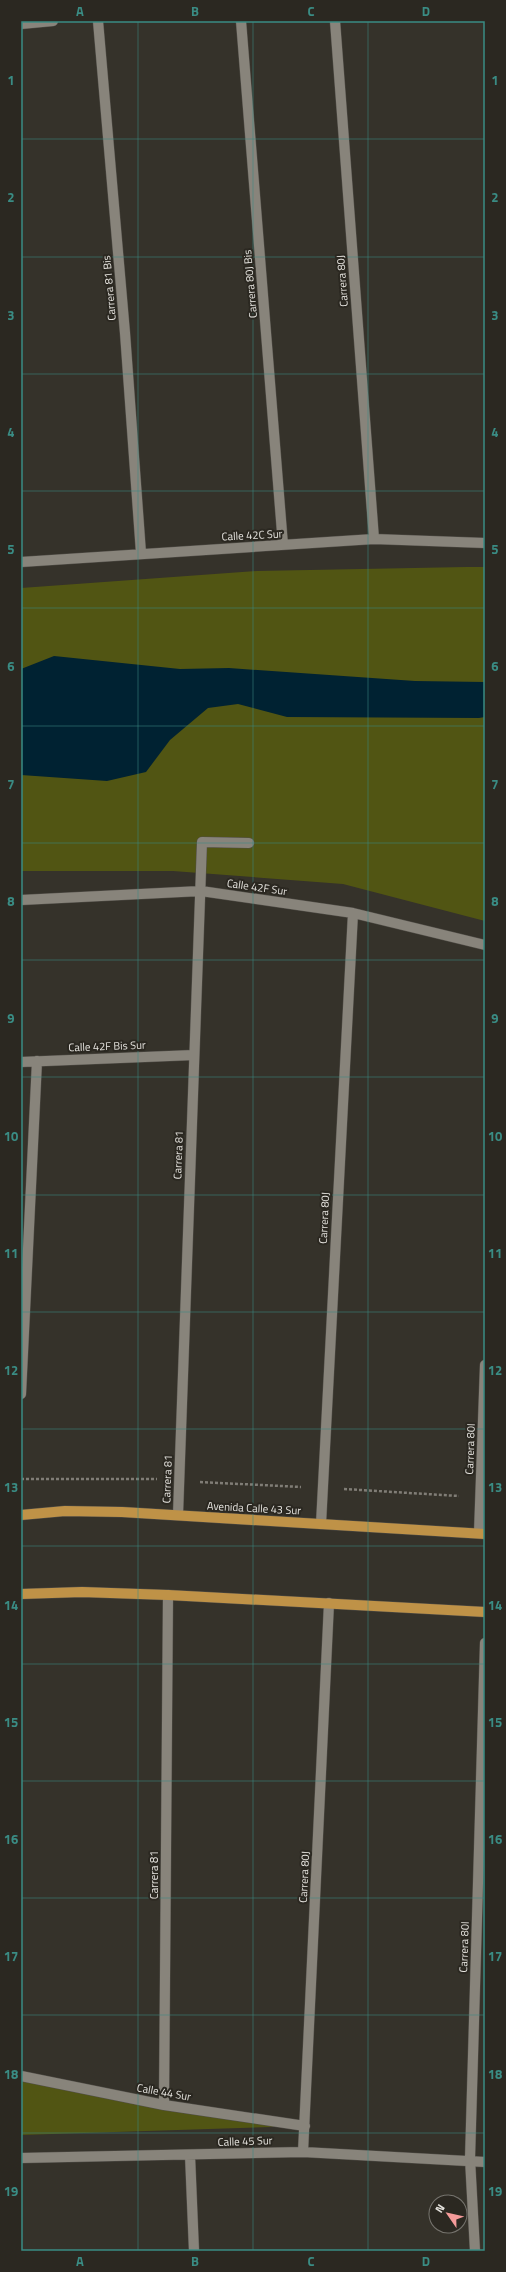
<svg xmlns="http://www.w3.org/2000/svg" width="506" height="2272" viewBox="0 0 506 2272" font-family="'Titillium Web',sans-serif">
  <rect width="100%" height="100%" fill="#35322a"/>
  <path fill="#515513" d="M 466,567 L 485,567 L 485,921 L 343,884 L 173,871 L 21,871 L 21,588 L 257,571 Z
    M 21,2076 L 305,2126 L 21,2135 Z"/>
  <path fill="#002232" d="M 54,656 L 180,669 L 229,668 L 415,681 L 485,682 L 485,717 L 479,718 L 287,717 L 238,704 L 208,708 L 170,740 L 146,772 L 107,781 L 21,775 L 21,669 Z"/>
  <g fill="none" stroke-linecap="round" stroke-linejoin="round">
    <g stroke="#514e48" stroke-width="11">
      <path id="minor" d="M 98,21 L 125,333 L 141,553
        M 241,21 L 283,545
        M 335,21 L 374,539
        M 21,24 L 53,21
        M 21,562 L 374,539 L 485,543
        M 21,900 L 201,891 L 353,913 L 485,945
        M 21,1062 L 194,1055
        M 21,1394 L 37,1061
        M 178,1515 L 202,842 L 249,843
        M 321,1524 L 353,913
        M 479,1533 L 485,1365
        M 21,2076 L 164,2105 L 305,2126
        M 164,2105 L 168,1595
        M 303,2152 L 329,1603
        M 190,2155 L 194,2251
        M 21,2158 L 303,2152 L 485,2162
        M 475,2251 L 470,2159 L 485,1643"/>
    </g>
    <g stroke="#514e48" stroke-width="11">
      <path id="major" d="M 21,1515 L 65,1511 L 122,1512 L 485,1534
        M 21,1594 L 82,1592 L 168,1595 L 485,1612"/>
    </g>
    <path stroke="#807d76" stroke-width="2.5" stroke-dasharray="3 2" stroke-linecap="butt" d="M 21,1479 L 157,1479
      M 200,1482 L 301,1487
      M 344,1489 L 459,1496"/>
    <use href="#minor" stroke="#88847b" stroke-width="10"/>
    <use href="#major" stroke="#bf9247" stroke-width="10"/>
  </g>
  <path fill="none" stroke="#3a8c84" stroke-width="1" stroke-opacity="0.55" d="M 138,21 L 138,2251M 253,21 L 253,2251M 368,21 L 368,2251M 21,139 L 485,139M 21,257 L 485,257M 21,374 L 485,374M 21,491 L 485,491M 21,608 L 485,608M 21,726 L 485,726M 21,843 L 485,843M 21,960 L 485,960M 21,1077 L 485,1077M 21,1195 L 485,1195M 21,1312 L 485,1312M 21,1429 L 485,1429M 21,1546 L 485,1546M 21,1664 L 485,1664M 21,1781 L 485,1781M 21,1898 L 485,1898M 21,2015 L 485,2015M 21,2133 L 485,2133"/>
  <g text-anchor="middle" stroke-width="4" stroke-linejoin="round" paint-order="stroke">
    <g font-size="11" fill="#e5e3de" stroke="#2b2821">
      <text transform="translate(342 281) rotate(-94)" y="4">Carrera 80J</text>
      <text transform="translate(250 284) rotate(-95)" y="4">Carrera 80J Bis</text>
      <text transform="translate(109 288) rotate(-95)" y="4">Carrera 81 Bis</text>
      <text transform="translate(252 535) rotate(-3)" y="4">Calle 42C Sur</text>
      <text transform="translate(257 887) rotate(8)" y="4">Calle 42F Sur</text>
      <text transform="translate(107 1046) rotate(-2)" y="4">Calle 42F Bis Sur</text>
      <text transform="translate(178 1155) rotate(-88)" y="4">Carrera 81</text>
      <text transform="translate(324 1218) rotate(-87)" y="4">Carrera 80J</text>
      <text transform="translate(470 1449) rotate(-88)" y="4">Carrera 80I</text>
      <text transform="translate(167 1479) rotate(-88)" y="4">Carrera 81</text>
      <text transform="translate(254 1508) rotate(3)" y="4">Avenida Calle 43 Sur</text>
      <text transform="translate(154 1875) rotate(-90)" y="4">Carrera 81</text>
      <text transform="translate(304 1877) rotate(-87)" y="4">Carrera 80J</text>
      <text transform="translate(464 1947) rotate(-88)" y="4">Carrera 80I</text>
      <text transform="translate(164 2092) rotate(10)" y="4">Calle 44 Sur</text>
      <text transform="translate(245 2141) rotate(-2)" y="4">Calle 45 Sur</text>
    </g>
  </g>
  <rect width="506" height="2272" fill="none" stroke="#2b2821" stroke-width="44"/>
  <g transform="translate(448 2214) rotate(304)"><circle r="19" fill="#2b2821" stroke="#75736d"/>
  <path d="M0-3L7 15L0 10L-7 15Z" fill="#f59b9a"/>
  <text y="-6" font-size="11" font-weight="bold" text-anchor="middle" fill="#e5e3de">N</text>
  </g>
  <rect x="22" y="22" width="462" height="2228" fill="none" stroke="#3a8c84" stroke-width="1.5"/>
  <g font-size="13" text-anchor="middle" font-weight="bold" fill="#3a8c84">
    <text x="80" y="16">A</text>
    <text x="195" y="16">B</text>
    <text x="311" y="16">C</text>
    <text x="426" y="16">D</text>
    <text x="11" y="85">1</text>
    <text x="495" y="85">1</text>
    <text x="11" y="202">2</text>
    <text x="495" y="202">2</text>
    <text x="11" y="320">3</text>
    <text x="495" y="320">3</text>
    <text x="11" y="437">4</text>
    <text x="495" y="437">4</text>
    <text x="11" y="554">5</text>
    <text x="495" y="554">5</text>
    <text x="11" y="671">6</text>
    <text x="495" y="671">6</text>
    <text x="11" y="789">7</text>
    <text x="495" y="789">7</text>
    <text x="11" y="906">8</text>
    <text x="495" y="906">8</text>
    <text x="11" y="1023">9</text>
    <text x="495" y="1023">9</text>
    <text x="11" y="1141">10</text>
    <text x="495" y="1141">10</text>
    <text x="11" y="1258">11</text>
    <text x="495" y="1258">11</text>
    <text x="11" y="1375">12</text>
    <text x="495" y="1375">12</text>
    <text x="11" y="1492">13</text>
    <text x="495" y="1492">13</text>
    <text x="11" y="1610">14</text>
    <text x="495" y="1610">14</text>
    <text x="11" y="1727">15</text>
    <text x="495" y="1727">15</text>
    <text x="11" y="1844">16</text>
    <text x="495" y="1844">16</text>
    <text x="11" y="1961">17</text>
    <text x="495" y="1961">17</text>
    <text x="11" y="2079">18</text>
    <text x="495" y="2079">18</text>
    <text x="11" y="2196">19</text>
    <text x="495" y="2196">19</text>
    <text x="80" y="2266">A</text>
    <text x="195" y="2266">B</text>
    <text x="311" y="2266">C</text>
    <text x="426" y="2266">D</text>
  </g>
</svg>
